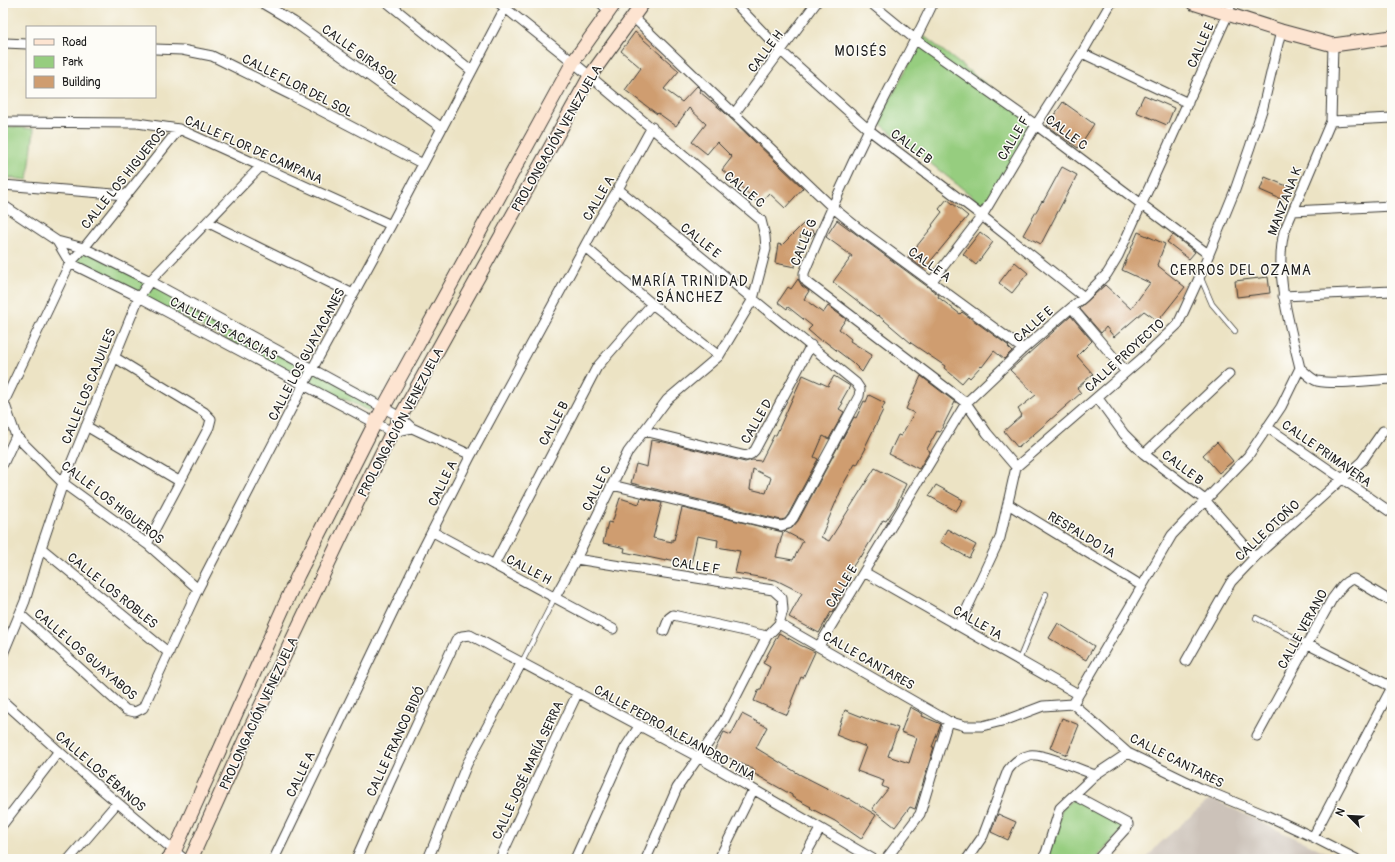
<svg xmlns="http://www.w3.org/2000/svg" width="1395" height="862" viewBox="0 0 1395 862" font-family="Pangolin,sans-serif">
  <rect width="100%" height="100%" fill="#fdfcf7"/>
  <filter id="ink" filterUnits="userSpaceOnUse"><feTurbulence type="fractalNoise" baseFrequency=".025" numOctaves="2"/><feDisplacementMap in="SourceGraphic" scale="8" xChannelSelector="R" yChannelSelector="G"/><feConvolveMatrix kernelMatrix="1 2 1 2 8 2 1 2 1" color-interpolation-filters="sRGB"/></filter>
  <filter id="wash" filterUnits="userSpaceOnUse"><feTurbulence type="fractalNoise" baseFrequency=".012" numOctaves="4" result="noise"/><feDisplacementMap in="SourceGraphic" scale="16" xChannelSelector="R" yChannelSelector="G"/><feGaussianBlur stdDeviation="0.9" result="paint"/><feColorMatrix in="noise" values="0 0 0 0 0 0 0 0 0 0 0 0 0 0 0 0 0 1.4 0 .05"/><feComposite in="paint" operator="in"/></filter>
  <g filter="url(#wash)">
    <rect width="100%" height="100%" fill="#ece3c4"/>
    <path fill="#ccc2b9" d="M 1211,798 L 1269,826 L 1341,859 L 1146,859 L 1159,844 Z"/>
    <path fill="#96cd7f" stroke="#59744e" d="M 924,36 L 1035,122 L 987,208 L 878,122 Z
      M 7,126 L 34,129 L 28,180 L 3,177 L 3,158 Z
      M 82,249 L 377,399 L 369,411 L 73,262 Z
      M 1074,798 L 1127,824 L 1096,859 L 1046,859 L 1062,809 Z"/>
    <g id="blocks">
      <path fill="#cf9d70" fill-rule="evenodd" d="M 635,32 L 679,71 L 664,89 L 682,102 L 697,86 L 701,90 L 700,92 L 724,112 L 803,188 L 785,208 L 769,193 L 759,204 L 732,178 L 722,170 L 732,157 L 717,142 L 707,154 L 692,142 L 706,124 L 689,108 L 676,126 L 658,113 L 657,114 L 625,90 L 641,68 L 621,51 Z
        M 1144,95 L 1174,108 L 1167,125 L 1136,112 Z
        M 1063,102 L 1094,124 L 1078,148 L 1047,126 Z
        M 1062,167 L 1077,175 L 1041,244 L 1023,235 L 1042,201 L 1043,202 Z
        M 1265,177 L 1289,187 L 1283,200 L 1260,190 Z
        M 947,199 L 968,216 L 924,269 L 908,257 L 933,226 L 932,225 L 942,212 L 939,209 Z
        M 837,220 L 939,295 L 938,297 L 960,314 L 962,312 L 1009,346 L 1008,347 L 1012,351 L 1004,359 L 994,351 L 982,367 L 981,366 L 970,378 L 968,376 L 962,383 L 944,368 L 945,366 L 911,343 L 878,315 L 877,316 L 833,282 L 852,256 L 826,237 Z
        M 804,223 L 815,233 L 808,240 L 801,233 L 795,267 L 775,263 L 778,244 L 782,245 Z
        M 980,232 L 993,242 L 976,265 L 963,254 Z
        M 1138,232 L 1165,244 L 1157,265 L 1185,287 L 1158,321 L 1144,311 L 1114,337 L 1106,327 L 1101,333 L 1080,309 L 1083,305 L 1105,285 L 1131,309 L 1150,283 L 1122,270 Z
        M 1173,235 L 1195,252 L 1189,259 L 1167,242 Z
        M 1015,262 L 1028,273 L 1012,293 L 999,283 Z
        M 1268,277 L 1270,293 L 1237,297 L 1235,281 Z
        M 798,279 L 802,286 L 809,291 L 804,299 L 823,313 L 828,306 L 846,319 L 839,329 L 851,339 L 850,341 L 872,355 L 862,372 L 852,362 L 823,340 L 822,342 L 808,330 L 812,326 L 788,307 L 787,309 L 778,302 L 788,287 L 791,289 Z
        M 1071,316 L 1092,341 L 1077,356 L 1093,374 L 1077,388 L 1081,393 L 1018,448 L 1004,431 L 1022,415 L 1018,409 L 1036,395 L 1010,370 Z
        M 803,375 L 828,386 L 834,376 L 850,386 L 841,402 L 843,403 L 839,409 L 844,412 L 829,439 L 823,436 L 814,457 L 818,459 L 788,515 L 785,519 L 781,520 L 631,483 L 636,464 L 647,467 L 651,440 L 664,442 L 745,462 L 752,460 L 761,461 L 774,435 L 776,435 ZM 753,469 L 771,478 L 766,493 L 750,489 Z
        M 921,376 L 955,402 L 940,432 L 937,431 L 927,449 L 930,451 L 919,469 L 889,454 L 898,435 L 901,436 L 914,413 L 906,409 Z
        M 869,395 L 885,403 L 882,409 L 883,410 L 865,447 L 866,448 L 857,465 L 855,464 L 844,483 L 821,537 L 829,541 L 875,468 L 906,484 L 896,506 L 886,521 L 883,520 L 861,557 L 860,556 L 847,575 L 851,577 L 834,610 L 832,613 L 831,612 L 819,633 L 789,617 L 802,593 L 776,580 L 735,573 L 740,551 L 717,547 L 718,540 L 697,536 L 691,564 L 666,559 L 666,561 L 624,552 L 625,548 L 603,543 L 608,522 L 612,523 L 620,498 L 639,504 L 641,498 L 662,503 L 653,538 L 672,542 L 672,539 L 674,540 L 682,508 L 783,532 L 776,557 L 793,560 L 803,541 L 784,531 L 792,528 L 798,521 L 854,417 L 856,418 L 864,401 L 866,402 Z
        M 1217,442 L 1233,461 L 1219,473 L 1203,455 Z
        M 936,485 L 963,500 L 956,511 L 929,496 Z
        M 947,529 L 976,545 L 969,558 L 940,542 Z
        M 1058,623 L 1094,646 L 1086,660 L 1049,638 Z
        M 779,633 L 800,645 L 815,652 L 803,678 L 801,677 L 791,702 L 792,703 L 787,715 L 754,701 L 759,689 L 761,689 L 770,667 L 763,663 Z
        M 910,707 L 923,714 L 922,716 L 941,724 L 932,747 L 934,747 L 915,809 L 910,807 L 895,827 L 872,809 L 888,789 L 882,786 L 884,781 L 857,771 L 866,747 L 836,735 L 845,710 L 875,722 L 875,720 L 898,728 L 888,756 L 909,763 L 917,738 L 901,732 Z
        M 742,714 L 767,727 L 756,748 L 799,774 L 848,799 L 848,798 L 876,815 L 861,839 L 835,821 L 810,808 L 811,807 L 792,797 L 792,795 L 753,773 L 755,770 L 714,751 L 724,732 L 731,735 Z
        M 1062,718 L 1079,725 L 1067,755 L 1050,748 Z
        M 998,814 L 1016,822 L 1008,840 L 991,832 Z"/>
    </g>
  </g>
  <g filter="url(#ink)">
    <use href="#blocks" fill-opacity="0" stroke="#3b3a35" stroke-width="1"/>
    <g fill="none" stroke-linecap="round" stroke-linejoin="round">
      <g stroke="#3b3a35" stroke-width="6">
        <path id="lane" d="M 1200,276 L 1212,304 L 1235,331
          M 1256,618 L 1307,644
          M 1019,660 L 1046,594
          M 522,662 L 555,597"/>
      </g>
      <g stroke="#3b3a35" stroke-width="11">
        <path id="street" d="M 262,3 L 294,22 L 442,128
          M 388,3 L 472,71
          M 499,3 L 573,62 L 761,220 L 765,236 L 766,249 L 753,299 L 719,356 L 667,400 L 628,452 L 576,559 L 555,597
          M 601,3 L 609,11
          M 735,3 L 781,51 L 869,130 L 982,216 L 1084,297
          M 871,3 L 916,40 L 1036,125 L 1208,254
          M 933,3 C 913,46 889,88 868,131 C 845,178 824,225 804,273 L 804,278 L 807,282 L 966,403 L 987,433 L 1016,467
          M 633,17 L 832,207 L 858,228 L 1023,349
          M 5,43 L 27,44
          M 1333,45 L 1331,121 L 1284,232 C 1274,275 1290,326 1300,368 C 1305,372 1311,379 1317,381 C 1338,385 1370,380 1392,379
          M 155,49 L 182,50 L 212,56 L 291,95 L 423,164
          M 1082,53 L 1188,103
          M 734,114 L 816,3
          M 1331,121 L 1392,118
          M 3,122 L 137,123 L 179,129 L 391,225
          M 179,129 L 84,248 L 70,263 L 4,402 L 16,436 L 63,483 L 147,544 L 198,589
          M 3,185 L 126,195
          M 3,205 L 57,241 L 84,248 L 150,281 L 384,408 L 400,417 L 412,428 L 471,455
          M 1293,211 L 1392,206
          M 207,222 L 353,294
          M 57,241 L 70,263 L 139,297 L 392,432 L 412,428
          M 585,247 L 652,304 L 719,356
          M 932,281 L 982,216 L 1036,125 L 1082,53 L 1111,3
          M 1283,296 L 1392,291
          M 1072,308 L 1126,372
          M 114,357 L 204,412 L 211,419 L 209,427 L 147,544
          M 1097,397 L 1124,434 L 1144,454 L 1205,500 L 1255,557
          M 86,426 L 179,481
          M 1267,427 L 1392,513
          M 644,431 L 746,456 L 751,454 L 755,450 L 811,345
          M 1144,454 L 1229,374
          M 3,464 L 16,436
          M 612,485 L 781,526 L 788,524 L 793,518 L 859,396 L 860,389 L 856,383 L 618,189
          M 1008,504 L 1142,586
          M 433,532 L 613,629
          M 41,548 L 169,653
          M 576,559 L 773,590 L 782,598 L 783,610 L 779,624
          M 494,565 L 597,367 L 652,304
          M 864,572 L 1078,694
          M 20,614 L 126,710 L 135,712 L 143,708 L 198,589 L 304,384 L 391,225 L 505,8
          M 779,624 L 948,721 L 965,726 L 982,726 L 1006,720 L 1043,706 L 1073,704 L 1128,753 L 1200,788 L 1268,816 L 1313,837 L 1356,859
          M 959,626 L 1000,538 L 1016,467 L 1140,360 L 1178,324 L 1200,276 L 1235,190 L 1250,147 L 1263,107 L 1281,31
          M 664,631 L 669,618 L 673,615 L 767,636
          M 1307,644 L 1392,687
          M 819,646 L 966,403 L 1023,349 L 1084,297 L 1107,274 L 1118,256 L 1228,14 L 1231,3
          M 3,654 L 25,601 L 41,548 L 63,483 L 139,297 L 150,281 L 261,166
          M 1186,661 L 1231,582 L 1255,557 L 1362,461 L 1383,431
          M 3,701 L 93,782 L 184,859
          M 1073,704 L 1172,535 L 1248,456 L 1281,407 L 1300,368
          M 1257,736 L 1332,599 C 1338,592 1344,580 1354,579 L 1392,602
          M 1074,795 L 1128,824 L 1128,826 L 1098,859
          M 3,824 L 59,751
          M 1313,837 L 1392,687
          M 69,859 L 117,803
          M 274,859 L 422,551 L 471,455 L 599,220 L 618,189 L 652,127
          M 356,859 L 390,782 L 456,640 L 462,636 L 470,635 L 698,757 L 873,859
          M 428,859 L 467,764 L 522,662
          M 500,859 L 547,757 L 578,692
          M 575,859 L 625,748 L 640,725
          M 646,859 L 677,788 L 723,722 L 767,636 L 779,624
          M 719,859 L 753,790
          M 803,859 L 820,829
          M 886,859 L 920,814 L 948,721
          M 967,859 L 983,836 L 1008,770 C 1013,763 1021,757 1030,755 C 1043,753 1081,770 1095,775
          M 1042,859 L 1046,853 L 1060,808 L 1095,775 L 1128,753"/>
      </g>
      <g stroke="#3b3a35" stroke-width="15">
        <path id="secondary" d="M 1193,3 L 1281,31 L 1333,45 L 1392,37
          M 168,859 L 174,852 L 298,575 L 375,423 L 573,62 L 615,3
          M 191,859 L 246,737 L 359,499 L 392,432 L 590,76 L 643,3"/>
      </g>
      <use href="#lane" stroke="#fff" stroke-width="4.5"/>
      <use href="#street" stroke="#fff" stroke-width="9"/>
      <use href="#secondary" stroke="#fde4d1" stroke-width="13"/>
    </g>
  </g>
  <g text-anchor="middle" stroke-width="3" stroke-linejoin="round" paint-order="stroke">
    <g font-size="13" fill="#1c1c1c" stroke="#fdfcf7">
      <text transform="translate(1200 45) rotate(-66)" y="5">CALLE E</text>
      <text transform="translate(765 51) rotate(-53)" y="5">CALLE H</text>
      <text transform="translate(361 54) rotate(36)" y="5">CALLE GIRASOL</text>
      <text transform="translate(298 85) rotate(27)" y="5">CALLE FLOR DEL SOL</text>
      <text transform="translate(1067 132) rotate(37)" y="5">CALLE C</text>
      <text transform="translate(556 138) rotate(-60)" y="5">PROLONGACIÓN VENEZUELA</text>
      <text transform="translate(1013 138) rotate(-59)" y="5">CALLE F</text>
      <text transform="translate(912 146) rotate(37)" y="5">CALLE B</text>
      <text transform="translate(254 149) rotate(24)" y="5">CALLE FLOR DE CAMPANA</text>
      <text transform="translate(123 178) rotate(-51)" y="5">CALLE LOS HIGUEROS</text>
      <text transform="translate(745 189) rotate(40)" y="5">CALLE C</text>
      <text transform="translate(598 198) rotate(-60)" y="5">CALLE A</text>
      <text transform="translate(1284 201) rotate(-69)" y="5">MANZANA K</text>
      <text transform="translate(701 240) rotate(39)" y="5">CALLE E</text>
      <text transform="translate(803 242) rotate(-68)" y="5">CALLE G</text>
      <text transform="translate(930 264) rotate(36)" y="5">CALLE A</text>
      <text transform="translate(1033 324) rotate(-41)" y="5">CALLE E</text>
      <text transform="translate(224 328) rotate(28)" y="5">CALLE LAS ACACIAS</text>
      <text transform="translate(306 354) rotate(-62)" y="5">CALLE LOS GUAYACANES</text>
      <text transform="translate(1124 355) rotate(-42)" y="5">CALLE PROYECTO</text>
      <text transform="translate(88 386) rotate(-68)" y="5">CALLE LOS CAJUILES</text>
      <text transform="translate(756 421) rotate(-60)" y="5">CALLE D</text>
      <text transform="translate(400 422) rotate(-62)" y="5">PROLONGACIÓN VENEZUELA</text>
      <text transform="translate(553 423) rotate(-62)" y="5">CALLE B</text>
      <text transform="translate(1327 453) rotate(35)" y="5">CALLE PRIMAVERA</text>
      <text transform="translate(1183 467) rotate(37)" y="5">CALLE B</text>
      <text transform="translate(442 483) rotate(-64)" y="5">CALLE A</text>
      <text transform="translate(596 488) rotate(-64)" y="5">CALLE C</text>
      <text transform="translate(113 502) rotate(38)" y="5">CALLE LOS HIGUEROS</text>
      <text transform="translate(1267 530) rotate(-43)" y="5">CALLE OTOÑO</text>
      <text transform="translate(1082 534) rotate(31)" y="5">RESPALDO 1A</text>
      <text transform="translate(696 565) rotate(9)" y="5">CALLE F</text>
      <text transform="translate(529 569) rotate(28)" y="5">CALLE H</text>
      <text transform="translate(841 586) rotate(-58)" y="5">CALLE E</text>
      <text transform="translate(113 590) rotate(39)" y="5">CALLE LOS ROBLES</text>
      <text transform="translate(978 622) rotate(30)" y="5">CALLE 1A</text>
      <text transform="translate(1302 629) rotate(-61)" y="5">CALLE VERANO</text>
      <text transform="translate(86 654) rotate(41)" y="5">CALLE LOS GUAYABOS</text>
      <text transform="translate(869 660) rotate(30)" y="5">CALLE CANTARES</text>
      <text transform="translate(258 713) rotate(-65)" y="5">PROLONGACIÓN VENEZUELA</text>
      <text transform="translate(675 732) rotate(29)" y="5">CALLE PEDRO ALEJANDRO PINA</text>
      <text transform="translate(395 741) rotate(-65)" y="5">CALLE FRANCO BIDÓ</text>
      <text transform="translate(1177 760) rotate(27)" y="5">CALLE CANTARES</text>
      <text transform="translate(527 770) rotate(-65)" y="5">CALLE JOSÉ MARÍA SERRA</text>
      <text transform="translate(101 771) rotate(41)" y="5">CALLE LOS ÉBANOS</text>
      <text transform="translate(300 774) rotate(-64)" y="5">CALLE A</text>
    </g>
    <g font-size="14" letter-spacing="1" fill="#1c1c1c" stroke="#fdfcf7">
      <text x="861" y="56">MOISÉS</text>
      <text x="1241" y="275">CERROS DEL OZAMA</text>
      <text x="690" y="286">MARÍA TRINIDAD<tspan x="690" dy="16">SÁNCHEZ</tspan></text>
    </g>
  </g>
  <rect width="1395" height="862" fill="none" stroke="#fdfcf7" stroke-width="16"/>
  <rect x="26" y="26" width="130" height="72" fill="#fdfcf7" stroke="#a3a29f"/>
  <rect x="34" y="39" width="20" height="6" fill="#fde4d1" stroke="#a3a29f"/>
  <text x="62" y="46" font-size="12" fill="#1c1c1c">Road</text>
  <rect x="34" y="56" width="20" height="12" fill="#96cd7f" stroke="#a3a29f"/>
  <text x="62" y="66" font-size="12" fill="#1c1c1c">Park</text>
  <rect x="34" y="76" width="20" height="12" fill="#cf9d70" stroke="#a3a29f"/>
  <text x="62" y="86" font-size="12" fill="#1c1c1c">Building</text>
  <g transform="translate(1349 816) rotate(294)" stroke="#fdfcf7" stroke-width="3" paint-order="stroke">
  <path d="M0-3L7 15L0 10L-7 15Z" fill="#1c1c1c"/>
  <text y="-6" font-size="11" font-weight="bold" text-anchor="middle" fill="#1c1c1c">N</text>
  </g>
</svg>
